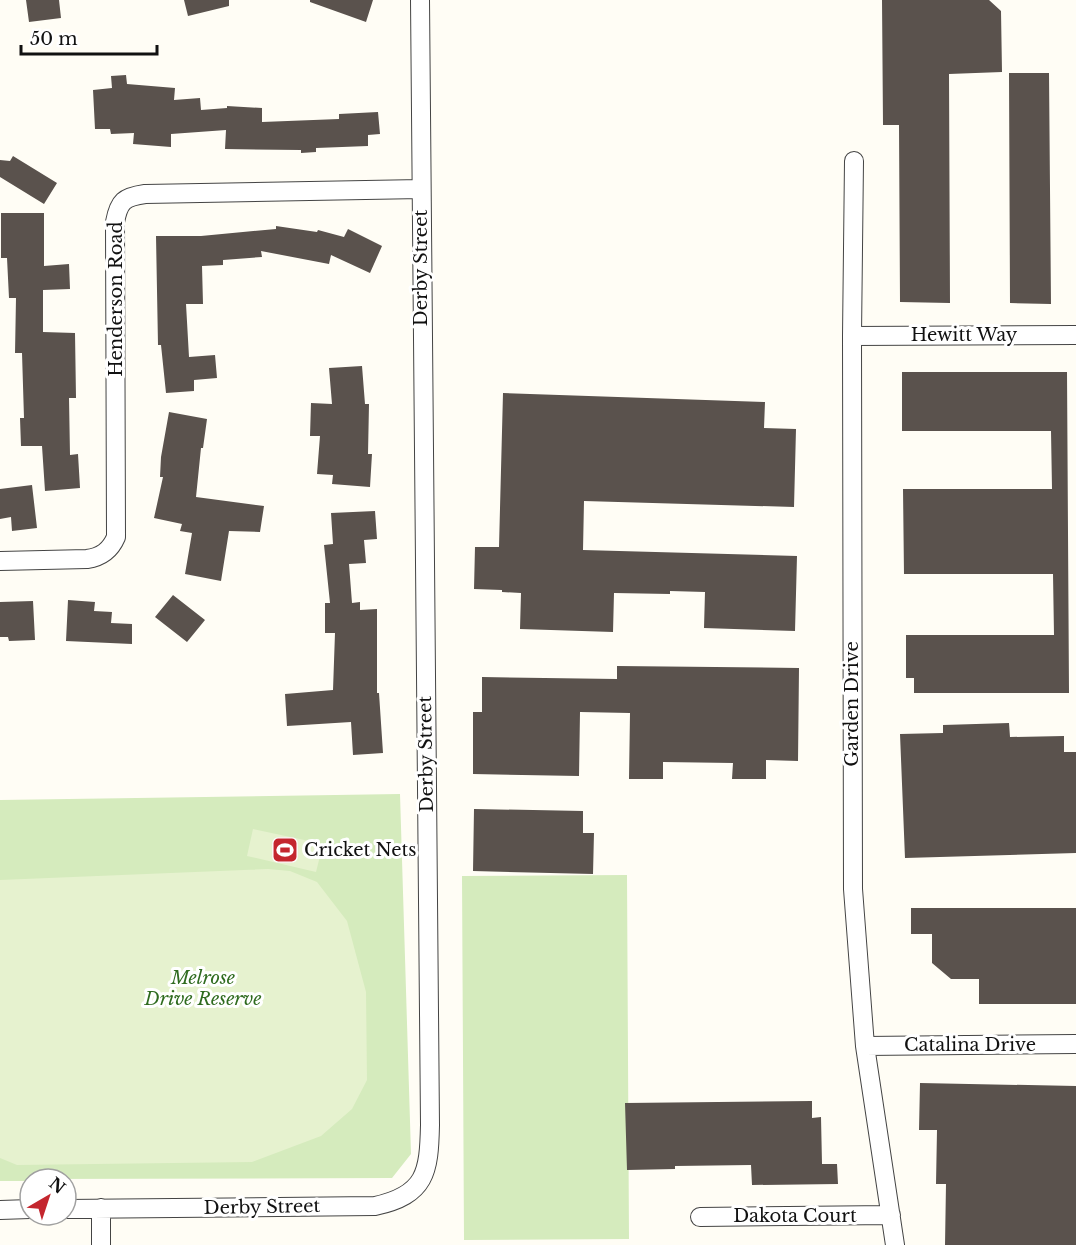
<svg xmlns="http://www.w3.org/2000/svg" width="1076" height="1245" viewBox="0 0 1076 1245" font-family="'Libre Baskerville',serif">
  <rect width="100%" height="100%" fill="#fffdf5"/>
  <path fill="#d5ebbd" d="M 400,794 L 411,1154 L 392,1178 L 30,1179 L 30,1181 L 0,1181 L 0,800 Z
    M 627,875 L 629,1239 L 464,1240 L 462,876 Z"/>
  <path fill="#e6f2cf" d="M 253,829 L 323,844 L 316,872 L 247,856 Z
    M 268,869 L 290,871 L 317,882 L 347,921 L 366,992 L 367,1080 L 352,1109 L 321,1136 L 252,1162 L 17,1165 L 0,1158 L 0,880 Z"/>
  <path fill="#5a524d" d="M 26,0 L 59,0 L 61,18 L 29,22 Z
    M 184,0 L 229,0 L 229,6 L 188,16 Z
    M 310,0 L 373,0 L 366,22 L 310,2 Z
    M 882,0 L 989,0 L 1001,11 L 1002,72 L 949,74 L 950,303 L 900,302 L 899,125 L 883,125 Z
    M 1009,73 L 1049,73 L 1051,304 L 1010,303 Z
    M 126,75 L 127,84 L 175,88 L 174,100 L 200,98 L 201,110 L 227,108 L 227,106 L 262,108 L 262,122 L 339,119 L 339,114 L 378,112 L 380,134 L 368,135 L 368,146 L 316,148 L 316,152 L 301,153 L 301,150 L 225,149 L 226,130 L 171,134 L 171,147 L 133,144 L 134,133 L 111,134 L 110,129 L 95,129 L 93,90 L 112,88 L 111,76 Z
    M 13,156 L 57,183 L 44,204 L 0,177 L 0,160 L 10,161 Z
    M 1,213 L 44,213 L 44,266 L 69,264 L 70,289 L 43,290 L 43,332 L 75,333 L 76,398 L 69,398 L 70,455 L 78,454 L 80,488 L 45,491 L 42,446 L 21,446 L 20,418 L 24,418 L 22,353 L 15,353 L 16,298 L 9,298 L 7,258 L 1,258 Z
    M 276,226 L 317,232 L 318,230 L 344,237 L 348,229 L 382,246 L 370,273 L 331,255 L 329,264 L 261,251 L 262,257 L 223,260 L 223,265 L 202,266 L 203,304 L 186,304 L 189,357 L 215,355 L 217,378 L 194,380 L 194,391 L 166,393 L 161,345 L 158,345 L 156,236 L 201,236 L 276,229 Z
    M 362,366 L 365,404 L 369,404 L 368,454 L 372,454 L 370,487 L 332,484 L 333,475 L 317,474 L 320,436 L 310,436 L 311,403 L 332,404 L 329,368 Z
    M 902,372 L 1067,372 L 1069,693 L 914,693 L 914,678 L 906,678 L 906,635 L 1054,635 L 1053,574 L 904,574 L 903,489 L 1052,489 L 1051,431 L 902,431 Z
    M 503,393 L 765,402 L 764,428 L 796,429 L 794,507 L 584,501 L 583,550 L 797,556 L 795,631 L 704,628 L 705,592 L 670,591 L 670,594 L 614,593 L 613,632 L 520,629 L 521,593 L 502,592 L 502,590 L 474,589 L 475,547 L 499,547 Z
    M 169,412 L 207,419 L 203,448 L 201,448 L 196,497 L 264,506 L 260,532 L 229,531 L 221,581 L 185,574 L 192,533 L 180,531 L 182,524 L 154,518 L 163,477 L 160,477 L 161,457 Z
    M 32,485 L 37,528 L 12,531 L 11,517 L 0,519 L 0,489 Z
    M 375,511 L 377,539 L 364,540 L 366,563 L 349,564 L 352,603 L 360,602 L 360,610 L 377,609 L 377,693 L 379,693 L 383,753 L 353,755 L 351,722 L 287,726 L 285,694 L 333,690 L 335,633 L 325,633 L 325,603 L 330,603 L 324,545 L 333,544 L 331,513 Z
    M 173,595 L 205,620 L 187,642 L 155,617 Z
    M 68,600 L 95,602 L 94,611 L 112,612 L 111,623 L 132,624 L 132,644 L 66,641 Z
    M 33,601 L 35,640 L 9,641 L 8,637 L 0,637 L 0,602 Z
    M 617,666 L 799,668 L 798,761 L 766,760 L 766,779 L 732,779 L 733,763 L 663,762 L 663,779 L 629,779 L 630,713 L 580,712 L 579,776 L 473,774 L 473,712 L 482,712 L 482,677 L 617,679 Z
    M 1009,723 L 1010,737 L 1064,736 L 1064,752 L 1076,752 L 1076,853 L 905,858 L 900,734 L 943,733 L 943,725 Z
    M 474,809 L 583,811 L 583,833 L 594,833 L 593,874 L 473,871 Z
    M 911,908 L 1076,908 L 1076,1004 L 979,1004 L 979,979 L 951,979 L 932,963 L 932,934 L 911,934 Z
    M 920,1083 L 1076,1086 L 1076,1245 L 945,1245 L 946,1184 L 936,1184 L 937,1130 L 919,1130 Z
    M 812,1101 L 812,1118 L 821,1117 L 822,1164 L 837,1164 L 838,1184 L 752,1185 L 751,1165 L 675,1166 L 675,1169 L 627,1170 L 625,1103 Z"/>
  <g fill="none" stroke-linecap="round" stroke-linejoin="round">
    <g stroke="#444" stroke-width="20">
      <path id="street" d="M 854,161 L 852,336 L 853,889 L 865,1046 L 895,1245
        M 852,336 L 1076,335
        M 0,561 L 87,559 C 101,557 110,551 116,537 L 115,222 C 119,201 124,197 145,194 L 421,189
        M 865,1046 L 1076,1044
        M 66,1209 L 375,1206 C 426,1195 429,1172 430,1125 L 420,0
        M 0,1210 L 30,1209
        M 700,1217 L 891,1215
        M 101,1245 L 101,1208"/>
    </g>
    <use href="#street" stroke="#fff" stroke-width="18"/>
  </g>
  <defs>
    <g id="stadium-square" transform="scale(1.35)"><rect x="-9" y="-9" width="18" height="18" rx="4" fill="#c4262e" stroke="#fff"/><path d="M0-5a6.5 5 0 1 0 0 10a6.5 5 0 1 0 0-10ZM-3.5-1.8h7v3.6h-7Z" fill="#fff"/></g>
  </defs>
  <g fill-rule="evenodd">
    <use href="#stadium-square" x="285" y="850"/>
  </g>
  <g text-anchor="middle" stroke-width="6" stroke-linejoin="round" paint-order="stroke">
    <g font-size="18" fill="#111" stroke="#fff">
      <text transform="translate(421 268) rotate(-90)" y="6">Derby Street</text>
      <text transform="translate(116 299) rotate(-90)" y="6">Henderson Road</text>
      <text x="964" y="341">Hewitt Way</text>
      <text transform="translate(852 704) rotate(-90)" y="6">Garden Drive</text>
      <text transform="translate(426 754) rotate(-91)" y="6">Derby Street</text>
      <text x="970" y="1051">Catalina Drive</text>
      <text transform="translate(262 1207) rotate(-1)" y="6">Derby Street</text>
      <text x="795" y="1222">Dakota Court</text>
    </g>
    <g font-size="18" fill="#111" stroke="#fff" text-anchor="start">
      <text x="304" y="856">Cricket Nets</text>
    </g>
    <g font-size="18" font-style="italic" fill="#2f6b1f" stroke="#fff">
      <text x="203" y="984">Melrose<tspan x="203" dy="21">Drive Reserve</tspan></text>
    </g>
  </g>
  <g transform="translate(48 1197) rotate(39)"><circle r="28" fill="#ffffff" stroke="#a0a0a0" stroke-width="1.5"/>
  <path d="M0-4.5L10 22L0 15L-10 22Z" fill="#c4262e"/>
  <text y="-9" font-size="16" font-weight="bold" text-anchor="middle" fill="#111111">N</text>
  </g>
  <path d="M21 45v9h136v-9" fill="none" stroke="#111111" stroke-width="3"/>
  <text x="30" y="45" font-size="18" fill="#111111" stroke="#ffffff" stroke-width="4.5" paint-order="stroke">50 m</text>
</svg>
